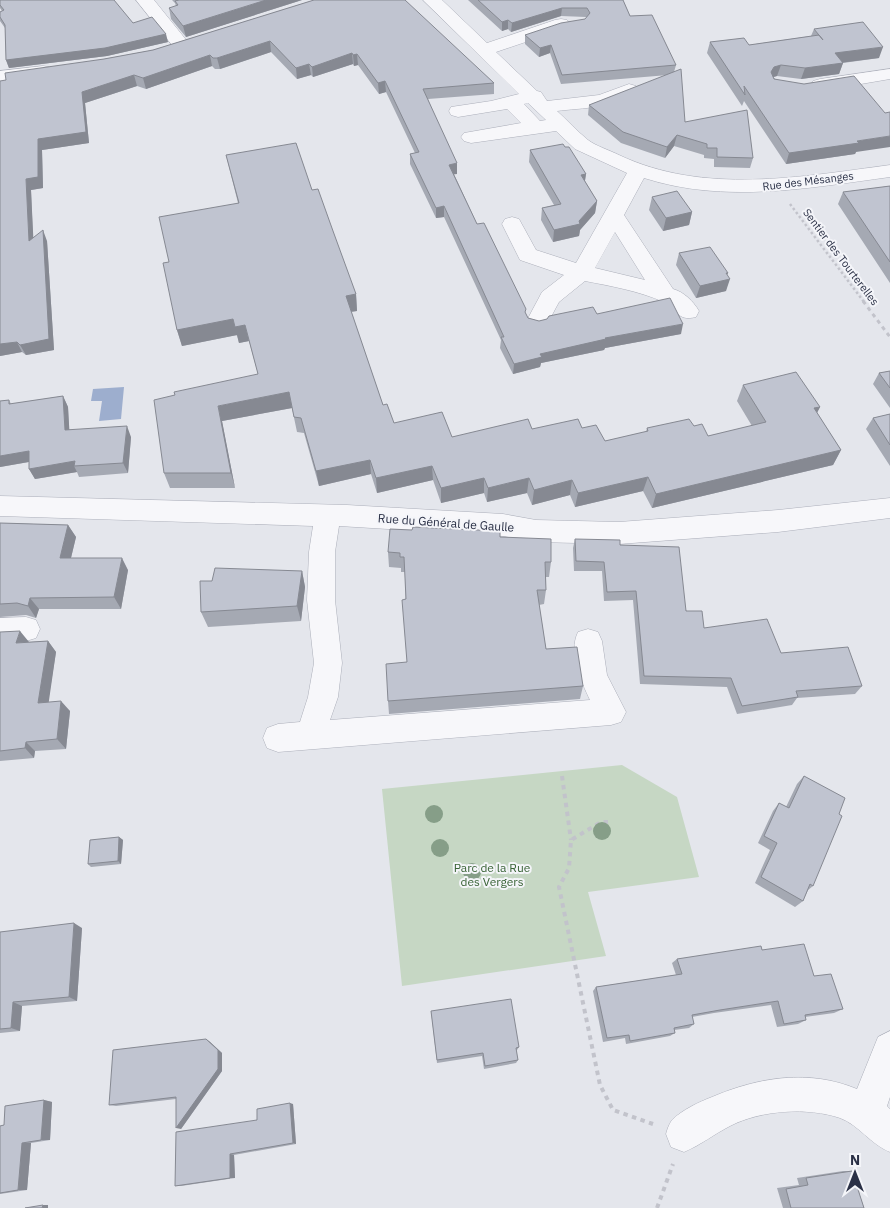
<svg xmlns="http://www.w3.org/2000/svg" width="890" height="1208" viewBox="0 0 890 1208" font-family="'IBM Plex Sans',sans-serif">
  <rect width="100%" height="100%" fill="#e4e6ec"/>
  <path fill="#c6d7c4" d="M 622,765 L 677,797 L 699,877 L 588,892 L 606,956 L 402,986 L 382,789 Z"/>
  <path fill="#9daece" d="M 124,387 L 121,419 L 99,421 L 102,401 L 91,401 L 93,389 Z"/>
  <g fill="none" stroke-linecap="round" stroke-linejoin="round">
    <g stroke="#acafba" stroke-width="1">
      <path id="minor" d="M 136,0 L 154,0 L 191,46 L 188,50 L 182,51 L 176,50 Z
        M 423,0 L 442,0 L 487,43 L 555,20 L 561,19 L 567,20 L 570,24 L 567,28 L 496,52 L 537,91 L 541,92 L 547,101 L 599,95 L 629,84 L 636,86 L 638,90 C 626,108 578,108 557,111 C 567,120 577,131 588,140 C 596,146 609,150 619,155 C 704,195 800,177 890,165 L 890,177 C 808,188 725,204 644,178 L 624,215 L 673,289 C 684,292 693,301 699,311 L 696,317 C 676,322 678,308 664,302 C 639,291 611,286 585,281 L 559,302 L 545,328 L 537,330 L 529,328 L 526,322 L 542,292 L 564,275 L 520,260 L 502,224 L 505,219 L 512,217 L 519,219 L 536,250 L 576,263 L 627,173 L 575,149 L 556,131 L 471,143 L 464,141 L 461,137 L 464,133 L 521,123 L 507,109 L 458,117 L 451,115 L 449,111 L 451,107 L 491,101 L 519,94 ZM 528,103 L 546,120 L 540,121 L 524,104 ZM 615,232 L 645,280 L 595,268 Z
        M 43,66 L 49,67 L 52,71 L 49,75 L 0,83 L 0,71 Z
        M 890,69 L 890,79 L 820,91 L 813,89 L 811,85 L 813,81 L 820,79 Z
        M 0,496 L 347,505 L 503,514 L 536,520 L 619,522 L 778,510 L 890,498 L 890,518 L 778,532 L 619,544 L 536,542 L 503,536 L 339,526 L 335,552 L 335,600 L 342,663 L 338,697 L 330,720 L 590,700 C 581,681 568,653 578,632 L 588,629 L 598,632 L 602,641 L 607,675 L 626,712 L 621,722 L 611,725 L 278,752 L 267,748 L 263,738 L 267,728 L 278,724 L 300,722 L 308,697 L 314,663 L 307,600 L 309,552 L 313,526 L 0,516 Z
        M 26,617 L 36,620 L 40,629 L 36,638 L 26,641 L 0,642 L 0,618 Z
        M 890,1031 L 890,1097 L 887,1106 L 890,1109 L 890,1152 C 870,1144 859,1125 840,1118 C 808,1107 761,1110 730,1126 C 714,1134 701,1145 684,1152 L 671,1147 L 666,1134 C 667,1130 669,1124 672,1120 C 682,1110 699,1102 712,1097 C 759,1077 809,1069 857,1089 L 878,1037 Z"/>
    </g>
    <path stroke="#c2c3cb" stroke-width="2.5" stroke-dasharray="2.5 2.5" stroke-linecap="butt" d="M 790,204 L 864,302"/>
    <path stroke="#c2c3cb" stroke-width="3" stroke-dasharray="4 4" stroke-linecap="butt" d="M 863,301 L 890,337"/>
    <path stroke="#c2c3cb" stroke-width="4" stroke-dasharray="4.5 4.5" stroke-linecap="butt" d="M 562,776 L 571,840
      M 608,822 L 601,822 L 571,840 L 569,868 L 559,887 L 600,1085 L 613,1110 L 653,1124
      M 657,1208 L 673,1164"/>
    <use href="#minor" fill="#f7f7fa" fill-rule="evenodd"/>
  </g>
  <g fill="#869e88">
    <circle cx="434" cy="814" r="9"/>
    <circle cx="602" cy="831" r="9"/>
    <circle cx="440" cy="848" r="9"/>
    <circle cx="472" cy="872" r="9"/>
  </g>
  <path fill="#a5a9b3" d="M 0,0 L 133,23 L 168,42 L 107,56 L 9,68 L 6,60 L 5,28 L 0,21 L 0,12 L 2,11 L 0,8 Z
    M 172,0 L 302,0 L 186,37 L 171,19 L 169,8 L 176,6 L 175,3 Z
    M 314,0 L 494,83 L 494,94 L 428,99 L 457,174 L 454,174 L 477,224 L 528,318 L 539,321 L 597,314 L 681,334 L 605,348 L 604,350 L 541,363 L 540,367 L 513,374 L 500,348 L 501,340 L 444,217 L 436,218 L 410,164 L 410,154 L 415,153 L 386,92 L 379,94 L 358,65 L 354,66 L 353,64 L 313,77 L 311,75 L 297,79 L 271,52 L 220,69 L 215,69 L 212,66 L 146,89 L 137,86 L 85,103 L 89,143 L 42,150 L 43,188 L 31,190 L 33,238 L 47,241 L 54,350 L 26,355 L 22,352 L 0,356 L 6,80 L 104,59 L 153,50 Z
    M 468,0 L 623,0 L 630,16 L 676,65 L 674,72 L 685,122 L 753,158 L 750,168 L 714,167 L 714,159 L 704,158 L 704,155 L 674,146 L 665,158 L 621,143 L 588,115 L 589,105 L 668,75 L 561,84 L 550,53 L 539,57 L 525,44 L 525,35 L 585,19 L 586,18 L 586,17 L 561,16 L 511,32 L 508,29 L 502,31 Z
    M 814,29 L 879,58 L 843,63 L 839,74 L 801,79 L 777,76 L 773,77 L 856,152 L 855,154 L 786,164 L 744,101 L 742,106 L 707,53 L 710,42 L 749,45 L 811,36 Z
    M 565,147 L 586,174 L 585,181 L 597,201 L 595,213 L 580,230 L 579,236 L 553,242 L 541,220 L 542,208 L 554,205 L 529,162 L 530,150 Z
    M 226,155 L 312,190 L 356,294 L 357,311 L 351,312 L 383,405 L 394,423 L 452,437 L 532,429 L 582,428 L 605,441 L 646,432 L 647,428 L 694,426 L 708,436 L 752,426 L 737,401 L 743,385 L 820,407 L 817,413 L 841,450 L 833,465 L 652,508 L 643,491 L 575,507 L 570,495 L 532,505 L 527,493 L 487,502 L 484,493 L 441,503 L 433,480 L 377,493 L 371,474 L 319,486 L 304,433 L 297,432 L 292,408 L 222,421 L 235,488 L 170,488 L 164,473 L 258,374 L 249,341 L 239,343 L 237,335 L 182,346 L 177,330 L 169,262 L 238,203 Z
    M 890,186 L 890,283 L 838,204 L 843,192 Z
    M 652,197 L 692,212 L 689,225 L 663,231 L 649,210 Z
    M 679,253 L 727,275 L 726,291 L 696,298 L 676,265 Z
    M 890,371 L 890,408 L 873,384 L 879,373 Z
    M 63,396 L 68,407 L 69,430 L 131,437 L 128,473 L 79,477 L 77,472 L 35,479 L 29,469 L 29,462 L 0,467 L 0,401 L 9,400 L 11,404 Z
    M 890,414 L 890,466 L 866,429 L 873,418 Z
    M 0,523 L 68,525 L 76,537 L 71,558 L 128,570 L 121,609 L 39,609 L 36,618 L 26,615 L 0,617 Z
    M 500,537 L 551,562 L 549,577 L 546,577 L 546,590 L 544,604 L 539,605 L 546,649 L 583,686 L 580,699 L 389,714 L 388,701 L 407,662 L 405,572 L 401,572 L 401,568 L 389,567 L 388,552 Z
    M 575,539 L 620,545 L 704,628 L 781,653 L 862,686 L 855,694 L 797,698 L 792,705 L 737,714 L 727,687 L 640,684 L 633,600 L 604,601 L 602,571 L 574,571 L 573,548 Z
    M 302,571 L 305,587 L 301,621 L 208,627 L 201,612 L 212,581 Z
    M 0,632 L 29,642 L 48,641 L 56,652 L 48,702 L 70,711 L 66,749 L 35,751 L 34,758 L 0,761 Z
    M 804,776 L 839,814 L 813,886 L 808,890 L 803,901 L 795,907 L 755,883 L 770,850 L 758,843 L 773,811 L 779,803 L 786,807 L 797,784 Z
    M 119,837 L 123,840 L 121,864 L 91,867 L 88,864 Z
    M 82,928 L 77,1001 L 22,1006 L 20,1031 L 0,1033 L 0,932 Z
    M 762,950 L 814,976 L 843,1009 L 834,1013 L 805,1017 L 806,1020 L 798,1024 L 777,1027 L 771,1005 L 714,1013 L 692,1017 L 694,1024 L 689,1028 L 674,1030 L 675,1033 L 670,1036 L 626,1044 L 625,1038 L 603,1042 L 593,991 L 596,987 L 676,975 L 672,963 L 677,959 Z
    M 431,1011 L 519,1047 L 517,1050 L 516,1050 L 518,1060 L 516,1063 L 484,1069 L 482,1056 L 437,1063 Z
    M 206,1039 L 210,1042 L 222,1053 L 222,1071 L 181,1129 L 176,1099 L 116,1106 L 109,1105 Z
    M 44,1100 L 52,1102 L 50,1140 L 31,1143 L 27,1190 L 0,1194 L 0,1126 L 4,1125 Z
    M 293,1104 L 296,1144 L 234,1155 L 235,1178 L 181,1186 L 175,1186 L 257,1120 Z
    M 843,1171 L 852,1171 L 864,1208 L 783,1208 L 777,1188 L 799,1185 L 797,1178 Z"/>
  <path fill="#868992" d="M 266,0 L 302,0 L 186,37 L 183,26 Z
    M 562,8 L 561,16 L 511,32 L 512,23 Z
    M 508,20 L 508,29 L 502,31 L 502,22 Z
    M 166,34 L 168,42 L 107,56 L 9,68 L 6,60 Z
    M 270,41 L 271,52 L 220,69 L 217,58 Z
    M 551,45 L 550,53 L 539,57 L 540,48 Z
    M 883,47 L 879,58 L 831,64 L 835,53 Z
    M 352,53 L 353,64 L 313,77 L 312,67 Z
    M 357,54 L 358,65 L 354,66 L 353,55 Z
    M 210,55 L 212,66 L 146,89 L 143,78 Z
    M 843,63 L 839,74 L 801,79 L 805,68 Z
    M 309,64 L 311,75 L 297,79 L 296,68 Z
    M 781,65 L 777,76 L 770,78 L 771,72 L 774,67 Z
    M 134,75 L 137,86 L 85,103 L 89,143 L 42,150 L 43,188 L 31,190 L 34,252 L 29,241 L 26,179 L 38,139 L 82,92 Z
    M 385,81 L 386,92 L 379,94 L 378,83 Z
    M 677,135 L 674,146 L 665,158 L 667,147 Z
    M 890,136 L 890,147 L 856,152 L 855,154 L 786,164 L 789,153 L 857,141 Z
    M 457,163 L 457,174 L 449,175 L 449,165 Z
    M 586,174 L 584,186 L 581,175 Z
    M 597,201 L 595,213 L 580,230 L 579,236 L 553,242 L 554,230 L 579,221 Z
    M 444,206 L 444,217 L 436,218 L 436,208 Z
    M 692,212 L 689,225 L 663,231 L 666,218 Z
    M 43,230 L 47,241 L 54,350 L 26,355 L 20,345 Z
    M 726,273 L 728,273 L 725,280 L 730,279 L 726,291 L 696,298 L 700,286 Z
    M 356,294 L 357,311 L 348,312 L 346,296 Z
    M 233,319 L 237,335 L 182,346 L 177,330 Z
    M 683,324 L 681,334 L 605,348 L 604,350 L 541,363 L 540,367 L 513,374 L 514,364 L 540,354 L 605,338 Z
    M 245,325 L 249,341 L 239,343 L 235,327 Z
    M 17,342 L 22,352 L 0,356 L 0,344 Z
    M 289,392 L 292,408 L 222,421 L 235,488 L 231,473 L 218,406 Z
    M 63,396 L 68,407 L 70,441 L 65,430 Z
    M 820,407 L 812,422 L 814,408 Z
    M 127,426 L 131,437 L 128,473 L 123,463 Z
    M 841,450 L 833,465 L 652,508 L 656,494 Z
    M 29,451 L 34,461 L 0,467 L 0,456 Z
    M 370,460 L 371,474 L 319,486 L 316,471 Z
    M 75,461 L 74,466 L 77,472 L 35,479 L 29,469 Z
    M 432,466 L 433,480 L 377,493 L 376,478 Z
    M 648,477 L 643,491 L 575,507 L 578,493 Z
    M 484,478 L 484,493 L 441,503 L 441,488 Z
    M 529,478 L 527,493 L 487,502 L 488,488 Z
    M 572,480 L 570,495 L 532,505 L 534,490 Z
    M 68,525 L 76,537 L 68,570 L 60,558 Z
    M 122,558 L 128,570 L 121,609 L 114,597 Z
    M 302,571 L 305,587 L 301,621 L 297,606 Z
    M 30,598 L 39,609 L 36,618 L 28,606 Z
    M 20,631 L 29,642 L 16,643 Z
    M 48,641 L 56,652 L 47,714 L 38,703 Z
    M 61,701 L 70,711 L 66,749 L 57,739 Z
    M 26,742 L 35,751 L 34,758 L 25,748 Z
    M 119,837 L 123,840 L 121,864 L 118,861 Z
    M 74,923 L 82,928 L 77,1001 L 69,997 Z
    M 13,1002 L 22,1006 L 20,1031 L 11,1028 Z
    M 206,1039 L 210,1042 L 222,1053 L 222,1071 L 181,1129 L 176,1128 Z
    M 44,1100 L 52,1102 L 50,1140 L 41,1140 Z
    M 290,1103 L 293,1104 L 296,1144 L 293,1143 Z
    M 22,1143 L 31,1143 L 27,1190 L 18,1190 Z
    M 230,1154 L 234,1155 L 235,1178 L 230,1178 Z
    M 43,1205 L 48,1205 L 48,1208 L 42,1208 Z"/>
  <path fill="#c0c4d0" stroke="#868992" d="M 0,0 L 114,0 L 133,23 L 152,17 L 166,34 L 105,48 L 6,60 L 5,25 L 0,17 L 0,12 L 4,10 L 0,5 Z
    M 179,0 L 266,0 L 183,26 L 169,8 L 178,5 L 175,1 Z
    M 314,0 L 405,0 L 494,83 L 423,89 L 457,163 L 449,165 L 477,224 L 484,223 L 526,309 L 525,312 L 528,318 L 539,321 L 547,319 L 549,316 L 593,307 L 597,314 L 670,298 L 683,324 L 605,338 L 606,339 L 540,354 L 542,357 L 514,364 L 501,337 L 504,337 L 444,206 L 436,208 L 410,154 L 419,152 L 385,81 L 378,83 L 357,54 L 353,55 L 352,53 L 312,67 L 309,64 L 296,68 L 270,41 L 217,58 L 213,58 L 210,55 L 143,78 L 134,75 L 82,92 L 86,132 L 38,139 L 38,177 L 26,179 L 29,241 L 43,230 L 49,339 L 20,345 L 17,342 L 0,344 L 0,81 L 6,80 L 5,73 L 104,59 L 153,50 Z
    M 478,0 L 623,0 L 630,16 L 652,15 L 676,65 L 562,75 L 551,45 L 540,48 L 525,35 L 561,23 L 585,19 L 590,13 L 587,8 L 562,8 L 512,23 L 508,20 L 502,22 Z
    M 863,22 L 883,47 L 835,53 L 843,63 L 805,68 L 781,65 L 774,67 L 771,72 L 774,79 L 804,84 L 854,76 L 885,113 L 890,112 L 890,136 L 857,141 L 859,143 L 789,153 L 744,86 L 745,95 L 710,42 L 744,38 L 749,45 L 819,35 L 823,40 L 814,29 Z
    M 681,69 L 685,122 L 747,110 L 753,158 L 717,157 L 717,148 L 707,148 L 707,144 L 677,135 L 667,147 L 623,132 L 589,105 Z
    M 296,143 L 312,190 L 318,189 L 333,231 L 356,294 L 346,296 L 383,405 L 387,404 L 394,423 L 442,412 L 452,437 L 528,419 L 532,429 L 578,419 L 582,428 L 596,425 L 605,441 L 648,431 L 647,428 L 689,419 L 694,426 L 702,424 L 708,436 L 766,422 L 743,385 L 796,372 L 820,407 L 814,408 L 841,450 L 656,494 L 648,477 L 578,493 L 572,480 L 534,490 L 529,478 L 488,488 L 484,478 L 441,488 L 432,466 L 376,478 L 370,460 L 316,471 L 301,418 L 294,417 L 289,392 L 218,406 L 231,473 L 164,473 L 154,400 L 175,395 L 174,392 L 258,374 L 245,325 L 235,327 L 233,319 L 177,330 L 163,263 L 169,262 L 159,217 L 239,203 L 226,155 Z
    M 563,144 L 565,147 L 569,147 L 586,174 L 581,175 L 597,201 L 579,221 L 580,224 L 554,230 L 542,208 L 561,204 L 530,150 Z
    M 890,186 L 890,262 L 843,192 Z
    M 677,191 L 692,212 L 666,218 L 652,197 Z
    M 710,247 L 728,273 L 726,273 L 730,279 L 700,286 L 679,253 Z
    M 890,371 L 890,388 L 879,373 Z
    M 63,396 L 65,430 L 127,426 L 123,463 L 74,466 L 75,461 L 29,469 L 29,451 L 0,456 L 0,401 L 9,400 L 9,404 Z
    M 890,414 L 890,445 L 873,418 Z
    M 0,523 L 68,525 L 60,558 L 122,558 L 114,597 L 30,598 L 28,606 L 17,603 L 0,604 Z
    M 413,527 L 500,531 L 500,537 L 551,539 L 551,562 L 545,562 L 546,590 L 537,590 L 546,649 L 577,647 L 583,686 L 388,701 L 386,664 L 407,662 L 402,600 L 406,599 L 404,557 L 400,557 L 400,553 L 388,552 L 390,529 L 412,530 Z
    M 575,539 L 620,540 L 620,545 L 679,547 L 686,611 L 702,611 L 704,628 L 767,619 L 781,653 L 848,647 L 862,686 L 796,691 L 798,697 L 742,706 L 731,678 L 644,676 L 636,591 L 607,592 L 604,562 L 576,561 Z
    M 215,568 L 302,571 L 297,606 L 201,612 L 200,581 L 212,581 Z
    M 20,631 L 16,643 L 48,641 L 38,703 L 61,701 L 57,739 L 26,742 L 25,748 L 0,751 L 0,632 Z
    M 804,776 L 845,798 L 839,814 L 842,816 L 813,886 L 810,884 L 803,901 L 761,877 L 777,843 L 764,836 L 779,803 L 789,808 Z
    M 119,837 L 118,861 L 88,864 L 90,840 Z
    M 74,923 L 69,997 L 13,1002 L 11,1028 L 0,1029 L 0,932 Z
    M 804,944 L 814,976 L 831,974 L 843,1009 L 805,1015 L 806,1020 L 784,1024 L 778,1001 L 720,1010 L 692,1015 L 694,1024 L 674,1028 L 675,1033 L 630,1041 L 629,1035 L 607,1038 L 596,987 L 682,974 L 677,959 L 761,946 L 762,950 Z
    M 511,999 L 519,1047 L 516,1048 L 518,1060 L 485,1066 L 483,1053 L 437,1060 L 431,1011 Z
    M 206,1039 L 218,1050 L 218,1069 L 176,1128 L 176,1097 L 109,1105 L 113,1050 Z
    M 44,1100 L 41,1140 L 22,1143 L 18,1190 L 0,1193 L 0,1126 L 4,1125 L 5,1106 Z
    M 290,1103 L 293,1143 L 230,1154 L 230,1178 L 175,1186 L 176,1132 L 257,1120 L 257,1109 Z
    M 852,1171 L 864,1208 L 791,1208 L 786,1189 L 808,1185 L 806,1178 Z
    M 43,1205 L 42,1208 L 25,1208 Z"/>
  <g text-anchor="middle" stroke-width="4" stroke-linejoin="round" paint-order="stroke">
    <g font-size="11" fill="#2a3046" stroke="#f4f5f9">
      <text transform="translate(808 181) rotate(-7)" y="4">Rue des Mésanges</text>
      <text transform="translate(841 257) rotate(53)" y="4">Sentier des Tourterelles</text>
    </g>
    <g font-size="12" fill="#2a3046" stroke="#f4f5f9">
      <text transform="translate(446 523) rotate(4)" y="4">Rue du Général de Gaulle</text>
    </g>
    <g font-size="12" fill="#396336" stroke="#f4f5f9">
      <text x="492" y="872">Parc de la Rue<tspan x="492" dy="14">des Vergers</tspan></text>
    </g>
  </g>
  <g transform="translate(855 1173)" stroke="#f4f5f9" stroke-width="4" paint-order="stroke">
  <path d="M0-4L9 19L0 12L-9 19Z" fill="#2a3046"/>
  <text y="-8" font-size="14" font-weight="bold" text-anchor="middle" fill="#2a3046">N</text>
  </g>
</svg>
